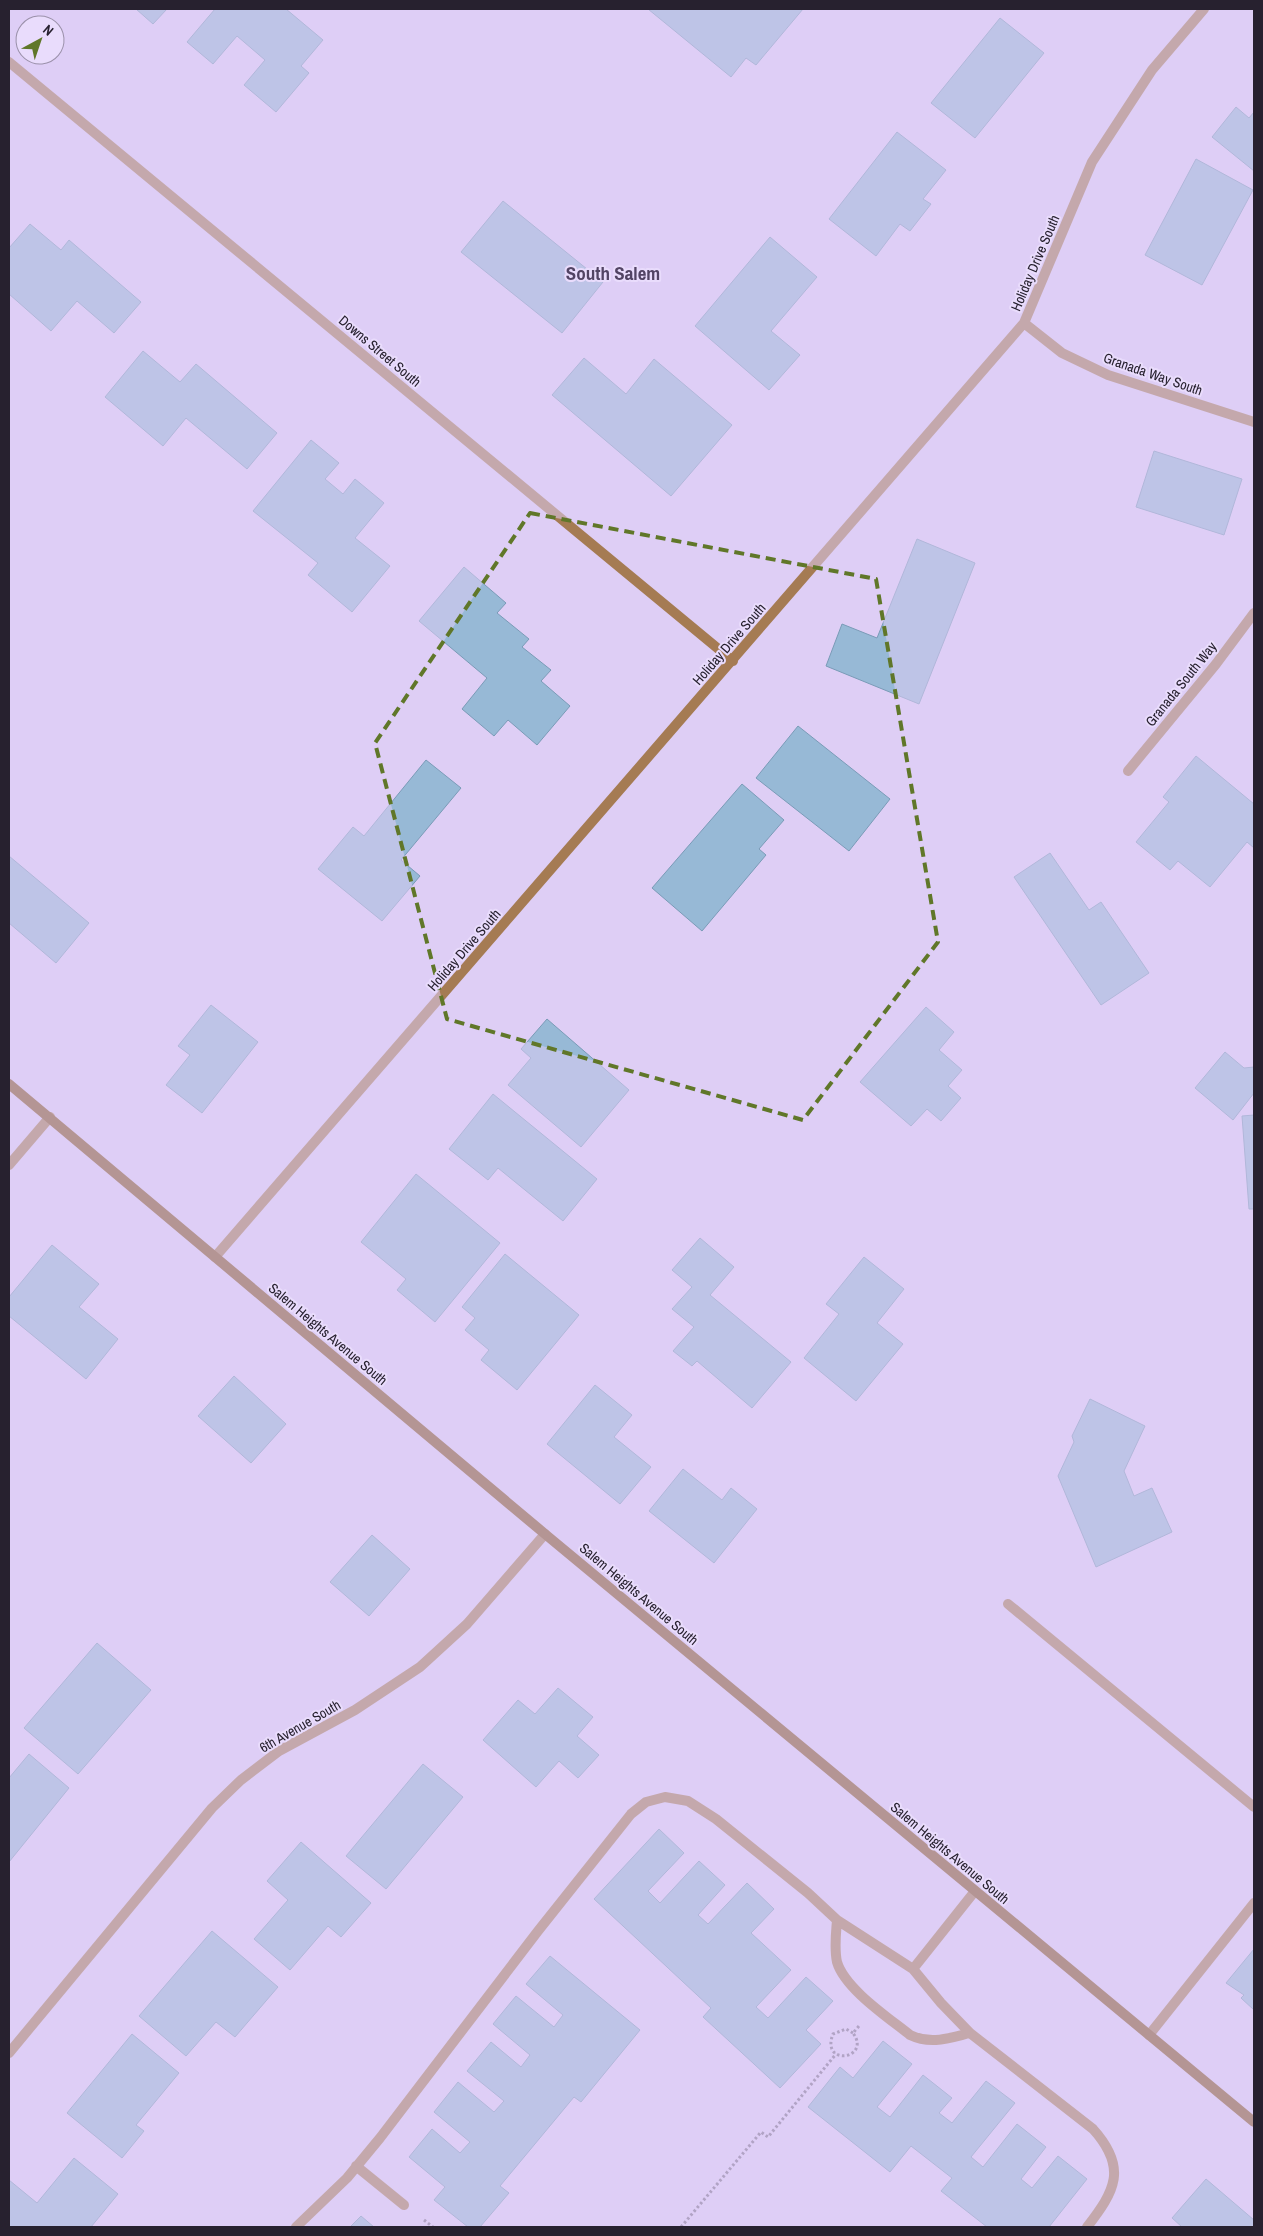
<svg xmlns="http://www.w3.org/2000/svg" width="1263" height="2236" viewBox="0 0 1263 2236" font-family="'Archivo Narrow',sans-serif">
  <rect width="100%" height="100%" fill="#decef5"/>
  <path fill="#97b9d6" stroke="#7a9bb7" d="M 136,9 L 167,9 L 153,24 Z
    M 215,9 L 286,9 L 323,40 L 301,66 L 309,73 L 276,112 L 244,85 L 265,60 L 237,36 L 213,64 L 187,42 Z
    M 648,9 L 803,9 L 756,65 L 746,58 L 731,77 Z
    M 1000,18 L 1044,53 L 975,138 L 931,103 Z
    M 1236,107 L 1249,118 L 1254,112 L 1254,171 L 1212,137 Z
    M 897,132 L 946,170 L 923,199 L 931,204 L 910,231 L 900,224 L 876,256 L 829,219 Z
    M 1196,159 L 1253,190 L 1202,285 L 1145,255 Z
    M 503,201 L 603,282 L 562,333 L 461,252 Z
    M 30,224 L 61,250 L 69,240 L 141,302 L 114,333 L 77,301 L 51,331 L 9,294 L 9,248 Z
    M 770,237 L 817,277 L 771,331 L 800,355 L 769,390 L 695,326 Z
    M 143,351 L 180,382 L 196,364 L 277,433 L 247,469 L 186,418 L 163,446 L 105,397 Z
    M 584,358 L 626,394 L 654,359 L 732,425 L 671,496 L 552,395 Z
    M 311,440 L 339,463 L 325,479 L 343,494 L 355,479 L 384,503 L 355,538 L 390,566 L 352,612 L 308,575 L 318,563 L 253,511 Z
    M 1154,451 L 1242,479 L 1224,535 L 1136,507 Z
    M 917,539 L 975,563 L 919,704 L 826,666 L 842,624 L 877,638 Z
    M 464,567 L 506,603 L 497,613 L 529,639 L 522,647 L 551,670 L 541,681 L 570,706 L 537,745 L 508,720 L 494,736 L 462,709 L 487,678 L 419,621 Z
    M 798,726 L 890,799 L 849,851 L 756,778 Z
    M 1196,756 L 1254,804 L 1254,848 L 1247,842 L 1210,887 L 1178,861 L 1170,870 L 1136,842 L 1169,802 L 1163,797 Z
    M 426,760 L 461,788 L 401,860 L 420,876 L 382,921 L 318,869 L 353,827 L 364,836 Z
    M 742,784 L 784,820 L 759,849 L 766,855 L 702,931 L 652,888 Z
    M 1050,853 L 1089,910 L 1101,902 L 1149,973 L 1101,1005 L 1014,877 Z
    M 9,856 L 89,923 L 56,963 L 9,923 Z
    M 211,1005 L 258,1042 L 202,1113 L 166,1085 L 190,1055 L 178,1046 Z
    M 926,1007 L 954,1032 L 939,1050 L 962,1070 L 948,1086 L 961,1098 L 941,1121 L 927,1109 L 911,1126 L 860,1082 Z
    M 547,1019 L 629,1090 L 581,1147 L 508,1085 L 531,1058 L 521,1049 Z
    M 1225,1052 L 1244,1068 L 1254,1067 L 1254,1093 L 1233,1120 L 1195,1088 Z
    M 493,1094 L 597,1179 L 563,1221 L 498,1168 L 488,1180 L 449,1149 Z
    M 1254,1115 L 1254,1209 L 1249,1209 L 1242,1116 Z
    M 416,1174 L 500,1243 L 435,1322 L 397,1290 L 406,1279 L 361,1242 Z
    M 700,1238 L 734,1267 L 710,1295 L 791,1362 L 752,1408 L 697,1361 L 692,1366 L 673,1351 L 694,1327 L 672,1309 L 692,1287 L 672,1270 Z
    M 52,1245 L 99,1284 L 79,1307 L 118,1339 L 86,1379 L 9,1316 L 9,1297 Z
    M 505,1254 L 579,1315 L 517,1390 L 481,1360 L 489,1350 L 465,1330 L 475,1318 L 462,1307 Z
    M 864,1257 L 904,1289 L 877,1323 L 903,1344 L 856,1401 L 804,1358 L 839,1314 L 826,1304 Z
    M 234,1376 L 286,1424 L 251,1463 L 198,1416 Z
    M 595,1385 L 632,1415 L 614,1437 L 651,1467 L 620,1504 L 547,1444 Z
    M 1090,1399 L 1145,1426 L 1124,1471 L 1134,1496 L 1152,1488 L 1172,1532 L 1096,1567 L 1058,1476 L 1074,1442 L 1072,1436 Z
    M 683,1469 L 722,1500 L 731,1488 L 757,1509 L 714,1563 L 649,1511 Z
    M 372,1535 L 410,1569 L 369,1616 L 330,1582 Z
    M 97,1643 L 151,1690 L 78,1774 L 24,1728 Z
    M 558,1688 L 593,1717 L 577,1736 L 599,1755 L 578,1778 L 559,1761 L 536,1787 L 483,1740 L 518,1700 L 535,1714 Z
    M 29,1754 L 69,1788 L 9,1862 L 9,1778 Z
    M 423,1764 L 463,1797 L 386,1889 L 346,1856 Z
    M 659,1829 L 684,1853 L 648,1891 L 660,1903 L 699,1861 L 725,1885 L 698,1915 L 708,1924 L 747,1883 L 774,1909 L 751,1933 L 791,1970 L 756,2007 L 768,2018 L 806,1977 L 833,2001 L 806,2030 L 821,2044 L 780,2088 L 703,2017 L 711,2008 L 594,1899 Z
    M 301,1842 L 371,1903 L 341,1937 L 328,1926 L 290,1970 L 254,1939 L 288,1900 L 267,1881 Z
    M 212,1931 L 278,1987 L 235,2037 L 216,2022 L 186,2056 L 139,2016 Z
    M 1254,1949 L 1254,2010 L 1241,1998 L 1244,1995 L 1226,1983 Z
    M 550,1956 L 640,2030 L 581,2102 L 574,2097 L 500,2186 L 509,2193 L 480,2227 L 468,2227 L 434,2200 L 445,2187 L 409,2157 L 432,2129 L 460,2153 L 470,2142 L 434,2112 L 458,2082 L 494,2112 L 504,2101 L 467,2071 L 491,2042 L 521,2067 L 530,2055 L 493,2024 L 516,1996 L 554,2027 L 563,2015 L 526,1984 Z
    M 132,2034 L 179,2073 L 136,2125 L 144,2131 L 122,2158 L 67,2113 Z
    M 883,2041 L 912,2064 L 877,2107 L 890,2117 L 923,2075 L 952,2098 L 939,2113 L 952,2123 L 986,2081 L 1015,2103 L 971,2157 L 983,2167 L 1017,2124 L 1046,2147 L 1021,2179 L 1032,2188 L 1058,2156 L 1087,2179 L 1049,2227 L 987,2227 L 941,2191 L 952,2178 L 911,2146 L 890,2172 L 808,2107 L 840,2067 L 853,2078 Z
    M 74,2158 L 118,2194 L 91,2227 L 9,2227 L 9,2180 L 37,2203 Z
    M 1206,2179 L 1254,2220 L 1254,2227 L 1182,2227 L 1172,2218 Z
    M 361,2216 L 374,2227 L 350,2227 Z"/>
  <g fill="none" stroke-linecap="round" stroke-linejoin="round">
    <path stroke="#7a7089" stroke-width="3" stroke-dasharray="2.5 2.5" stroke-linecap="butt" d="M 853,2033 L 846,2029 L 833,2034 C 820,2067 872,2059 853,2033 L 859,2026
      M 424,2220 L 433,2227
      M 681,2227 L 761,2132 L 768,2137 L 836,2054"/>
    <path stroke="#a57b53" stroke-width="10" d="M 1128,771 L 1216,664 L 1254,613
      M 1008,1604 L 1254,1807
      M 837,1920 C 836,1934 834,1948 837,1962 C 845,1989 889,2018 910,2035 C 931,2045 949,2038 970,2033
      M 913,1969 L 975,1891
      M 1149,2035 L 1254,1903
      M 356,2166 L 404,2205
      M 296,2227 L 347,2178 L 380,2138 L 538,1931 L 631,1814 L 646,1802 L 665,1797 L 688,1801 L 716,1819 L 808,1893 L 837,1920 L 913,1969 L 941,2003 L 970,2033 L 1093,2129 C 1128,2168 1115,2191 1087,2227"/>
    <path stroke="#a57b53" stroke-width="10" d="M 9,62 L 733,661
      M 1024,323 L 1062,353 L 1108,375 L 1254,422
      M 9,1165 L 50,1117
      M 215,1257 L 1024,323 L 1092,162 L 1152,70 L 1204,9
      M 9,2053 L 212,1808 L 241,1780 L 279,1751 L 355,1710 L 420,1667 L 467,1624 L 545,1534"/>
    <path stroke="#82511d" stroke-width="10" d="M 9,1084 L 545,1534 L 1254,2122"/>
  </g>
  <path d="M0 0H1263V2236H0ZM 530,513 L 876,579 L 938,942 L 803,1120 L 447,1019 L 375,743 Z" fill="#decef5" fill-opacity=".55" fill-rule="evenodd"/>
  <path fill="none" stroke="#607729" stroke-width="4" stroke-dasharray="10 6" stroke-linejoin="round" d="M 530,513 L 876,579 L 938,942 L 803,1120 L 447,1019 L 375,743 Z"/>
  <g text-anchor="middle" stroke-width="4" stroke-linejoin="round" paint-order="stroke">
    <g font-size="14" fill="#27212f" stroke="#e9dcfc">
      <text transform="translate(1035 263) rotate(-67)" y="5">Holiday Drive South</text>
      <text transform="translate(380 351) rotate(40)" y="5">Downs Street South</text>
      <text transform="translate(1153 374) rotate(19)" y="5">Granada Way South</text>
      <text transform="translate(729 644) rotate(-49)" y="5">Holiday Drive South</text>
      <text transform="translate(1181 684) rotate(-51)" y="5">Granada South Way</text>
      <text transform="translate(464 950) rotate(-49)" y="5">Holiday Drive South</text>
      <text transform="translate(328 1334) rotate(40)" y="5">Salem Heights Avenue South</text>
      <text transform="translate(639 1594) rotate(40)" y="5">Salem Heights Avenue South</text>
      <text transform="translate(300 1726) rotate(-30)" y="5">6th Avenue South</text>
      <text transform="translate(950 1853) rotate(40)" y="5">Salem Heights Avenue South</text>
    </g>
    <g font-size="19" font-weight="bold" fill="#524464" stroke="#e9dcfc">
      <text x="613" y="280">South Salem</text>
    </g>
  </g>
  <rect width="1263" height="2236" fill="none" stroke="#27212f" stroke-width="20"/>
  <g transform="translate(40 40) rotate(40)"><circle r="24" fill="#e9dcfc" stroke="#9b91aa"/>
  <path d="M0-4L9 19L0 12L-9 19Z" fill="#607729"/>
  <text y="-8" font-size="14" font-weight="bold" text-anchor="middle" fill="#27212f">N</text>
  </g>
</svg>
